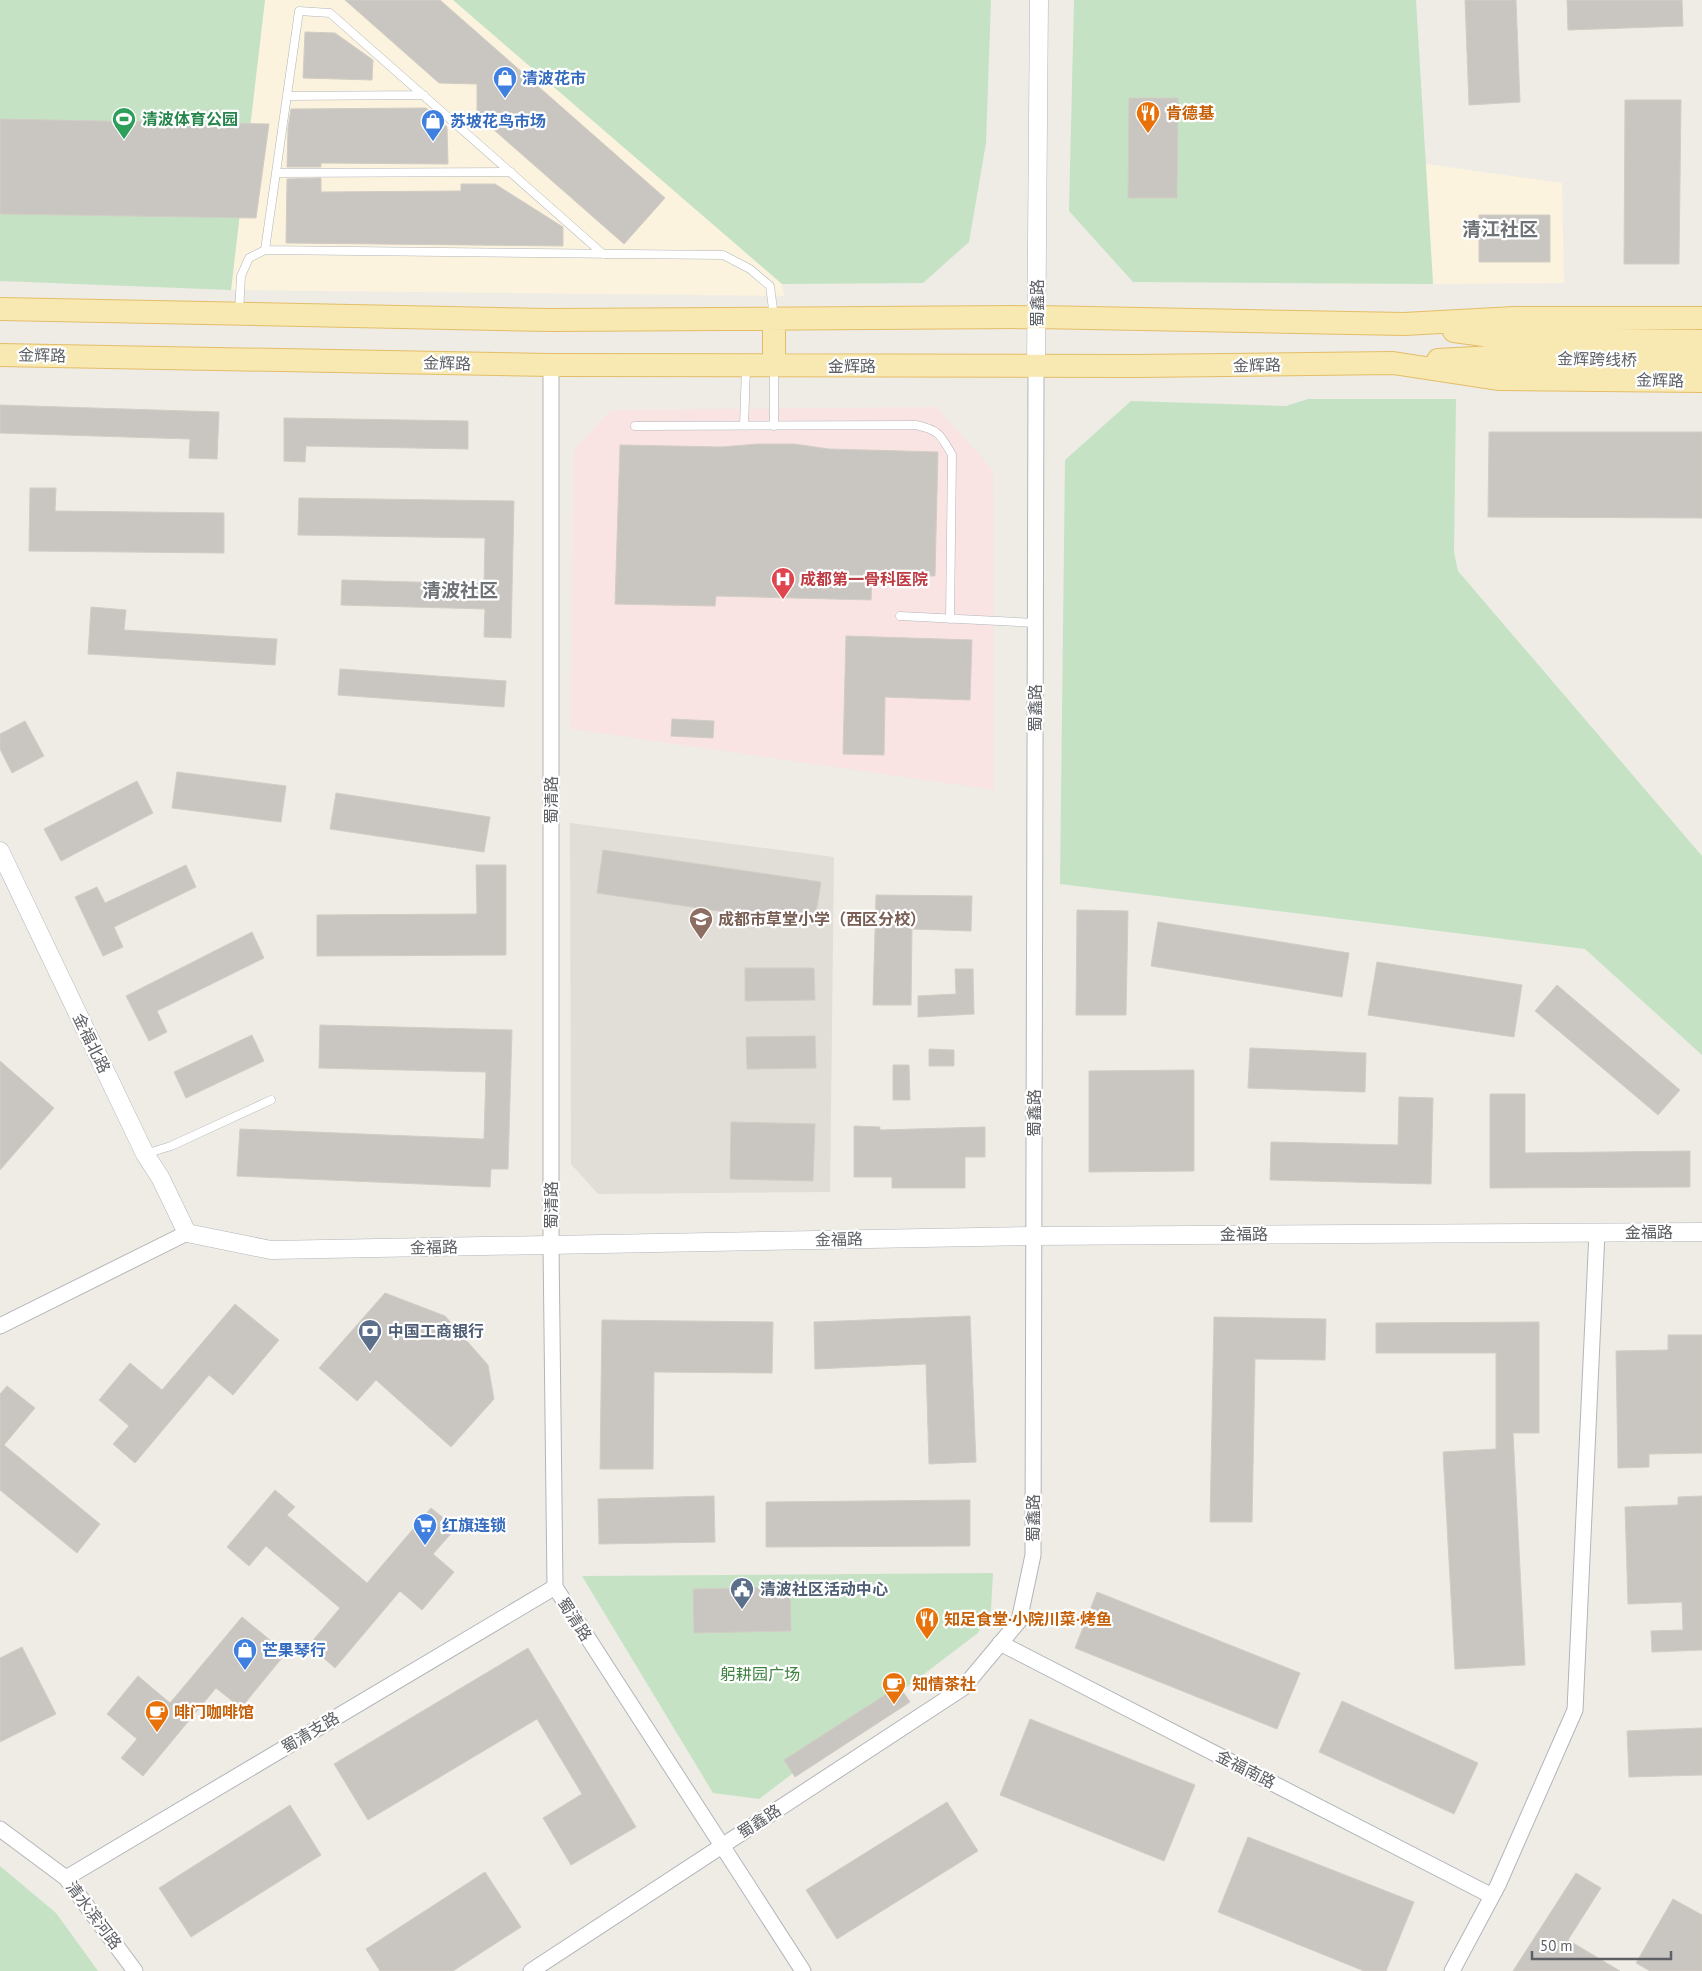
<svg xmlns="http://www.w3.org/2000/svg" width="1702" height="1971" viewBox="0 0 1702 1971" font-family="'PT Sans','Noto Sans SC',sans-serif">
  <rect width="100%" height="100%" fill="#eeece5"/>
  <path fill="#fbf3de" d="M 265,0 L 453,0 L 782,284 L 784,296 L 231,290 Z
    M 1426,164 L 1562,183 L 1564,283 L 1433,284 Z"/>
  <path fill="#e1ddd7" d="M 570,823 L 834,857 L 830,1192 L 598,1194 L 571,1164 Z"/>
  <path fill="#f9e4e3" d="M 936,407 L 993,470 L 994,790 L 571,729 L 574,450 L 611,410 Z"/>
  <path fill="#c5e3c4" d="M 0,0 L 265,0 L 231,290 L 0,281 Z
    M 453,0 L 991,0 L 986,143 L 969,242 L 923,283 L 782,284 Z
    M 1074,0 L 1416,0 L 1433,284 L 1133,282 L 1069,211 Z
    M 1308,399 L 1456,399 L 1454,552 L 1458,571 L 1702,856 L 1702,1055 L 1585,949 L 1060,884 L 1065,460 L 1131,401 L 1286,406 Z
    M 993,1573 L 991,1610 L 978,1633 L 759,1799 L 713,1793 L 582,1576 Z
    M 0,1866 L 56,1913 L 98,1971 L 0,1971 Z"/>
  <path fill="#c9c6c2" stroke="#d2cdc4" d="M 345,0 L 440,0 L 665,198 L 624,244 L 477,115 L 477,84 L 439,83 Z
    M 1465,0 L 1516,0 L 1520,102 L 1469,105 Z
    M 1567,0 L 1682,0 L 1683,26 L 1568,30 Z
    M 305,32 L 335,33 L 373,60 L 372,80 L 303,78 Z
    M 1129,98 L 1178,98 L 1177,198 L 1128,198 Z
    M 1625,100 L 1681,100 L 1679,264 L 1624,264 Z
    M 426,108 L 447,127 L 448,164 L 321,163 L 321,167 L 287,167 L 288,128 L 291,109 Z
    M 0,119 L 269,124 L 256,218 L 0,214 Z
    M 321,178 L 321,192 L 461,191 L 461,184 L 495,184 L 563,227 L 563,246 L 286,243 L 287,179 Z
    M 1479,215 L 1550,215 L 1550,262 L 1479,262 Z
    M 0,405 L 219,412 L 217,459 L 189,458 L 190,439 L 0,433 Z
    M 284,418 L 468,421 L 468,449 L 306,446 L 305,462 L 284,461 Z
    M 1489,432 L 1702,432 L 1702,518 L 1488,517 Z
    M 758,444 L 794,444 L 829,449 L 938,452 L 935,576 L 872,575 L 871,600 L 716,596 L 715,606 L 615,604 L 620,445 L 721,447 Z
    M 30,488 L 56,488 L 55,511 L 224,513 L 224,553 L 29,551 Z
    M 299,498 L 514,501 L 511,638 L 484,637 L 485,609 L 341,605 L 342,580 L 484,584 L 485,538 L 298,535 Z
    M 91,607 L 126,610 L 124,630 L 277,639 L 275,665 L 88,654 Z
    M 846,636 L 972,640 L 970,700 L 885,697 L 884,755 L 843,754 Z
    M 340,669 L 506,681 L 504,707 L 338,695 Z
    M 672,719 L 714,721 L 713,738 L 671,736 Z
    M 25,721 L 44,756 L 12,773 L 0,749 L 0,734 Z
    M 177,772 L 286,786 L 281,822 L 172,808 Z
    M 137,781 L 153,813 L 61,861 L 44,829 Z
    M 336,793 L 490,817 L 484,852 L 330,829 Z
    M 603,850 L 821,882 L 814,925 L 597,893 Z
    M 186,865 L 196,887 L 114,927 L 123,947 L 103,956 L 75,897 L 97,887 L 105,903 Z
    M 476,865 L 506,865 L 506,955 L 317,956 L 317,915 L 477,914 Z
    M 876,895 L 972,896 L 971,931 L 912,929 L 911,1005 L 873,1005 Z
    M 1077,910 L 1128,911 L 1126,1015 L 1076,1015 Z
    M 1158,922 L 1349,953 L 1342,997 L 1151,966 Z
    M 252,932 L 264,958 L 157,1011 L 167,1032 L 149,1041 L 126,996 Z
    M 1377,962 L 1522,985 L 1514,1037 L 1368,1015 Z
    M 745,968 L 814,968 L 815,1000 L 745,1001 Z
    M 955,969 L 973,969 L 974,1014 L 918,1017 L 918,996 L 956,994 Z
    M 1557,985 L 1680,1090 L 1658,1115 L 1535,1011 Z
    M 320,1025 L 512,1030 L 508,1169 L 491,1169 L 490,1187 L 237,1176 L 240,1129 L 484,1139 L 486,1072 L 319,1068 Z
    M 252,1035 L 264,1061 L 186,1098 L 174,1072 Z
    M 815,1036 L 816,1068 L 747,1069 L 746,1037 Z
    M 1250,1048 L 1366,1053 L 1365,1092 L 1248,1088 Z
    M 929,1049 L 954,1050 L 954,1066 L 929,1066 Z
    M 0,1061 L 54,1108 L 0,1170 Z
    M 893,1065 L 909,1065 L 910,1100 L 893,1100 Z
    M 1194,1070 L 1194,1171 L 1089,1172 L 1089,1071 Z
    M 1490,1094 L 1525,1094 L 1525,1153 L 1690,1151 L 1690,1187 L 1490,1188 Z
    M 1399,1097 L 1433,1098 L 1431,1184 L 1270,1180 L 1271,1142 L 1398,1145 Z
    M 731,1122 L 815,1124 L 813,1181 L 730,1179 Z
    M 854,1126 L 880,1127 L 880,1130 L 985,1127 L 985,1157 L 965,1157 L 965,1188 L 892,1188 L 892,1177 L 854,1177 Z
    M 385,1293 L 445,1316 L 488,1365 L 494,1399 L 451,1447 L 376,1380 L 357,1401 L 319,1368 Z
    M 235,1304 L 279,1340 L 233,1395 L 209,1375 L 135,1463 L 113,1444 L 129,1426 L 99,1400 L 130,1363 L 162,1390 Z
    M 970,1316 L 976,1462 L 929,1464 L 926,1364 L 815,1369 L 814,1322 Z
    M 1214,1317 L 1326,1319 L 1325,1360 L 1255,1359 L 1252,1522 L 1210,1522 Z
    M 602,1320 L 773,1322 L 772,1373 L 654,1372 L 653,1469 L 600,1469 Z
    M 1539,1322 L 1539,1433 L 1513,1433 L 1525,1665 L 1455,1669 L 1443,1452 L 1496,1449 L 1496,1353 L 1376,1353 L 1376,1323 Z
    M 1668,1335 L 1702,1335 L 1702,1453 L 1649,1454 L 1649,1467 L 1618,1468 L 1616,1351 L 1668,1350 Z
    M 7,1386 L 35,1408 L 4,1445 L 100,1524 L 77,1553 L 0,1490 L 0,1394 Z
    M 275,1490 L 295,1507 L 287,1515 L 367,1583 L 431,1508 L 456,1528 L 433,1554 L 454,1572 L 422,1610 L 400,1591 L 335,1668 L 309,1645 L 340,1608 L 266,1546 L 249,1566 L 227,1547 Z
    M 714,1496 L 715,1542 L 599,1544 L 598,1499 Z
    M 1702,1496 L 1702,1650 L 1652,1652 L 1651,1631 L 1683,1630 L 1682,1602 L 1628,1604 L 1625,1507 L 1678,1505 L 1678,1497 Z
    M 970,1500 L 970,1546 L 766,1547 L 766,1502 Z
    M 790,1587 L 791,1631 L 694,1633 L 693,1589 Z
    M 1097,1592 L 1300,1673 L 1277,1729 L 1075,1648 Z
    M 242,1617 L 286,1653 L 241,1708 L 216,1688 L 143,1776 L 121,1758 L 137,1739 L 107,1714 L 138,1676 L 170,1703 Z
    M 22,1647 L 56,1714 L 0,1742 L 0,1658 Z
    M 528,1648 L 636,1827 L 571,1865 L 543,1818 L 582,1794 L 537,1719 L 368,1820 L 334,1764 Z
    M 899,1686 L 910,1702 L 795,1777 L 784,1760 Z
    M 1342,1701 L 1478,1763 L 1454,1814 L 1319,1752 Z
    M 1030,1719 L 1195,1785 L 1164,1861 L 1000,1795 Z
    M 1702,1728 L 1702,1775 L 1629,1777 L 1627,1731 Z
    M 947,1802 L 978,1851 L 837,1939 L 806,1890 Z
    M 290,1805 L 321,1855 L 191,1937 L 159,1888 Z
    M 1248,1837 L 1414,1902 L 1386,1971 L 1364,1971 L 1218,1912 Z
    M 485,1872 L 521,1927 L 453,1971 L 380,1971 L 366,1949 Z
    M 1576,1873 L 1601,1888 L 1568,1940 L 1620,1971 L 1513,1971 Z
    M 1673,1899 L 1702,1915 L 1702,1971 L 1650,1971 L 1636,1963 Z"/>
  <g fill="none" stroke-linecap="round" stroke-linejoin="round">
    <g stroke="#b2b5b9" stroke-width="9">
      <path id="service" d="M 287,96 L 424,95
        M 276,173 L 511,172
        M 265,250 L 299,11 L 330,13 L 603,254
        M 239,312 L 241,276 L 249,258 L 265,250 L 723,255 L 750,269 L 770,286 L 774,317
        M 635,426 L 916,425 C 939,430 941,435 952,455 L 950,619
        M 744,426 L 746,368
        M 774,426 L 774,368
        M 900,616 L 1035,623
        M 145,1154 L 171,1146 L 271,1100"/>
    </g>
    <g stroke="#b2b5b9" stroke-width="17">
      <path id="minor" d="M 551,365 L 551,1244 L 555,1587 L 803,1971
        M 0,1326 L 187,1233
        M 1000,1643 L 1492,1896
        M 0,1829 L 66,1878 L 135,1971
        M 66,1878 L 555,1587
        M 531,1971 L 963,1688 L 1019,1621 L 1033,1555 L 1036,366
        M 1452,1971 L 1498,1885 L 1575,1710 L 1597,1232"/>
    </g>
    <g stroke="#b2b5b9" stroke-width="19">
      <path id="tertiary" d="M 1036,366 L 1039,0
        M 0,851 L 145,1154 L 160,1177 L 187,1233 L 271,1250 L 1033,1236 L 1702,1232"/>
    </g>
    <g stroke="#e4bd68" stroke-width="24">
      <path id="primary" d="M 0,309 L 551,320 L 1037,317 L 1404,324 L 1514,318 L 1702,318
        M 1454,331 L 1513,339 L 1702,341
        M 0,355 L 551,365 L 1135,366 L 1393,363 L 1498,379 L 1702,381
        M 1438,360 L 1493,357 L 1702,360
        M 774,366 L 774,319"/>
    </g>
    <use href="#service" stroke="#fff" stroke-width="8"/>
    <use href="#minor" stroke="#fff" stroke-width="15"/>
    <use href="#tertiary" stroke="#fff" stroke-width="18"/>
    <use href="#primary" stroke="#f7e9b1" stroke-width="22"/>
  </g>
  <defs>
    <g id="shop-pin" transform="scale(1.25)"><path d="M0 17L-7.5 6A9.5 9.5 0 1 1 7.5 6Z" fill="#3f7fe0" stroke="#fff"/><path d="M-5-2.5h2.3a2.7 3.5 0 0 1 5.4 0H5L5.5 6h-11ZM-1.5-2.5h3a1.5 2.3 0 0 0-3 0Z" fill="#fff"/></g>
    <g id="restaurant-pin" transform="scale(1.25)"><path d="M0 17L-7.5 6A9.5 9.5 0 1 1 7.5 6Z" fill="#e8710a" stroke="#fff"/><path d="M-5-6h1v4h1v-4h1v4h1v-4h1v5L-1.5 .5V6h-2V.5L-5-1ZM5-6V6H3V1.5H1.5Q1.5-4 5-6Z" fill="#fff"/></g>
    <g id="stadium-pin" transform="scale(1.25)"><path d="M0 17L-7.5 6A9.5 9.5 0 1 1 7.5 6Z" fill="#2e9e5b" stroke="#fff"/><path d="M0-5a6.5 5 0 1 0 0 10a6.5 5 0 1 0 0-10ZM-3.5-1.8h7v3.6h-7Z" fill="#fff"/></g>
    <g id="hospital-pin" transform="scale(1.25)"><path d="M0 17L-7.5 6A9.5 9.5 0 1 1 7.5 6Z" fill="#e0444e" stroke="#fff"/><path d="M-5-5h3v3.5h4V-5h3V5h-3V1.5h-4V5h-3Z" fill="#fff"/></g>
    <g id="school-pin" transform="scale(1.25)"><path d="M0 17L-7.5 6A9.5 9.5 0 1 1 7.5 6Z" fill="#8d6e63" stroke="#fff"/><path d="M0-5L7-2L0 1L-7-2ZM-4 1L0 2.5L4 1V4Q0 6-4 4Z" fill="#fff"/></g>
    <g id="bank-pin" transform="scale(1.25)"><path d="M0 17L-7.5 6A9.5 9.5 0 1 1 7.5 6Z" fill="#5c6f8a" stroke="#fff"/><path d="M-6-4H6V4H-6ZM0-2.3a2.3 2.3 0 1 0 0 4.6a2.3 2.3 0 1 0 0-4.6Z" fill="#fff"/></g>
    <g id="supermarket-pin" transform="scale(1.25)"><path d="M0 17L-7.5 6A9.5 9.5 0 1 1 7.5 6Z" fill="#3f7fe0" stroke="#fff"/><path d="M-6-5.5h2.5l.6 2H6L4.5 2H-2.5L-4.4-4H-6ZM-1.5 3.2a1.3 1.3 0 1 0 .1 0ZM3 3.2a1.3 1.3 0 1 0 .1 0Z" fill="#fff"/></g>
    <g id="civic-pin" transform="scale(1.25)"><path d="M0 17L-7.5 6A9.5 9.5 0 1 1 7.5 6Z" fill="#5c6f8a" stroke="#fff"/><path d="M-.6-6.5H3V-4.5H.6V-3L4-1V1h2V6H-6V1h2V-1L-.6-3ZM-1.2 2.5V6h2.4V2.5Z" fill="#fff"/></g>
    <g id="cafe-pin" transform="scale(1.25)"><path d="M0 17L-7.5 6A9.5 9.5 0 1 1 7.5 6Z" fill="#e8710a" stroke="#fff"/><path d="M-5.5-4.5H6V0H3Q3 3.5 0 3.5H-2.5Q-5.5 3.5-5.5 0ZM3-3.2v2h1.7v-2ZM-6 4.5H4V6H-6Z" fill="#fff"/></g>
  </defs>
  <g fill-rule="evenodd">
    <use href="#shop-pin" x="505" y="78"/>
    <use href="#restaurant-pin" x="1148" y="113"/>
    <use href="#stadium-pin" x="124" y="119"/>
    <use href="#shop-pin" x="433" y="121"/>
    <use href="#hospital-pin" x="783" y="579"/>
    <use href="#school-pin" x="701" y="919"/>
    <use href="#bank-pin" x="370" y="1331"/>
    <use href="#supermarket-pin" x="425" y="1525"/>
    <use href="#civic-pin" x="742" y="1589"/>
    <use href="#restaurant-pin" x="927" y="1619"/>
    <use href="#shop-pin" x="245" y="1650"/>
    <use href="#cafe-pin" x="894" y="1684"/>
    <use href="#cafe-pin" x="157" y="1712"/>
  </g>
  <g text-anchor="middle" stroke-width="4.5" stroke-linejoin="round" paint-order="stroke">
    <g font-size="16" font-weight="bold" fill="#366cbe" stroke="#fff" text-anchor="start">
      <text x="522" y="84">清波花市</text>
      <text x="450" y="127">苏坡花鸟市场</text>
      <text x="442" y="1531">红旗连锁</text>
      <text x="262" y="1656">芒果琴行</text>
    </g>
    <g font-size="16" font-weight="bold" fill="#c56008" stroke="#fff" text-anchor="start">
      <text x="1166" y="119">肯德基</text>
      <text x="944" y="1625">知足食堂·小院川菜·烤鱼</text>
      <text x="912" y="1690">知情茶社</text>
      <text x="174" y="1718">啡门咖啡馆</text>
    </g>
    <g font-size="16" font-weight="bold" fill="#27864d" stroke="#fff" text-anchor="start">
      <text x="142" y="125">清波体育公园</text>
    </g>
    <g font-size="16" fill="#5d6064" stroke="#fff">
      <text transform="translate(1037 303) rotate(-90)" y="6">蜀鑫路</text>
      <text transform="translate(42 355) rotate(1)" y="6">金辉路</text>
      <text transform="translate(1597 359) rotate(1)" y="6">金辉跨线桥</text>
      <text transform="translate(447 363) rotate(1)" y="6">金辉路</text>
      <text transform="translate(1257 365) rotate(-1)" y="6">金辉路</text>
      <text x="852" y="372">金辉路</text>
      <text transform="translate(1660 380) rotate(1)" y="6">金辉路</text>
      <text transform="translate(1035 708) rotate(-90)" y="6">蜀鑫路</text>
      <text transform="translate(551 800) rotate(-90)" y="6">蜀清路</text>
      <text transform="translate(92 1043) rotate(64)" y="6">金福北路</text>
      <text transform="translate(1034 1113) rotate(-90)" y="6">蜀鑫路</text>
      <text transform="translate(551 1205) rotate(-90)" y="6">蜀清路</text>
      <text x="1649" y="1238">金福路</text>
      <text x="1244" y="1240">金福路</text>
      <text transform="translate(839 1239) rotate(-1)" y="6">金福路</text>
      <text transform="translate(434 1247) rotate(-1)" y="6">金福路</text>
      <text transform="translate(1033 1518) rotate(-90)" y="6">蜀鑫路</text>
      <text transform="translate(575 1619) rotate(57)" y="6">蜀清路</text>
      <text transform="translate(310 1732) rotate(-31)" y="6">蜀清支路</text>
      <text transform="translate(1246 1769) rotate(27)" y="6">金福南路</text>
      <text transform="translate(759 1821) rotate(-33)" y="6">蜀鑫路</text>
      <text transform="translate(94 1915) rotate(53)" y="6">清水滨河路</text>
    </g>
    <g font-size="16" font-weight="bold" fill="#be3a42" stroke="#fff" text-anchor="start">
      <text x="800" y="585">成都第一骨科医院</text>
    </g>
    <g font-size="16" font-weight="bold" fill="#785e54" stroke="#fff" text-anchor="start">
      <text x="718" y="925">成都市草堂小学（西区分校）</text>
    </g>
    <g font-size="16" font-weight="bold" fill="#4e5e75" stroke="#fff" text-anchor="start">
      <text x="388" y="1337">中国工商银行</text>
      <text x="760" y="1595">清波社区活动中心</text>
    </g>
    <g font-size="16" fill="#3e823f" stroke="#fff">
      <text x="760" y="1680">躬耕园广场</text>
    </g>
    <g font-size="19" font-weight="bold" fill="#6e7276" stroke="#fff">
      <text x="1500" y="236">清江社区</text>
      <text x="460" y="597">清波社区</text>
    </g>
  </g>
  <path d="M1532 1951v8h139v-8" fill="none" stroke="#5d6064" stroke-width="2.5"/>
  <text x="1540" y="1951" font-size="15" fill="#5d6064" stroke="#ffffff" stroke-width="4" paint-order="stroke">50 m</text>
</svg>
